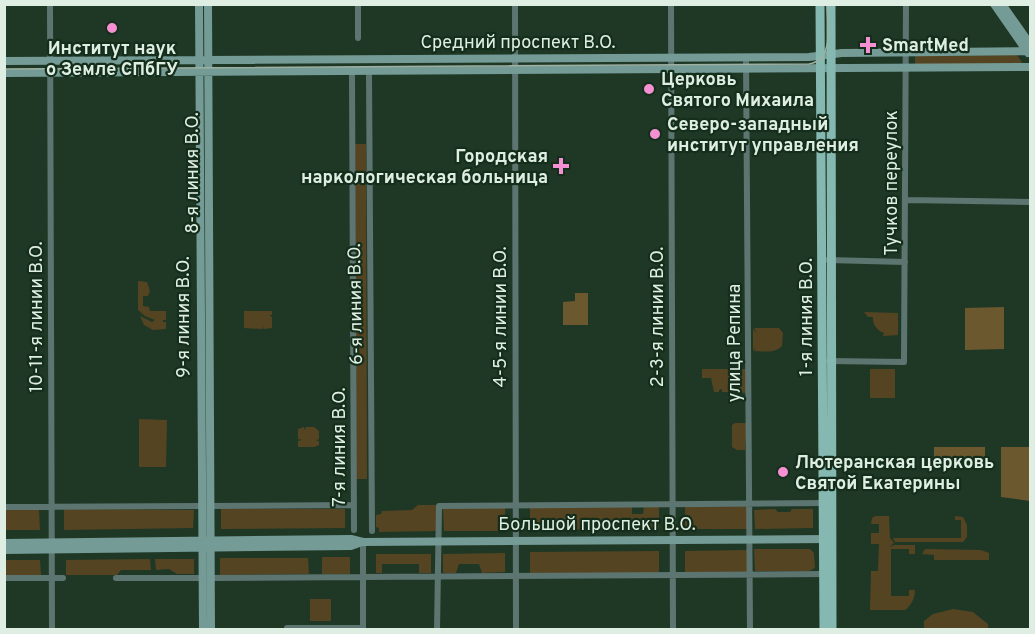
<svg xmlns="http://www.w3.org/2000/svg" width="1035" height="634" viewBox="0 0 1035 634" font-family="Overpass,sans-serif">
  <rect width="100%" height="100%" fill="#1f3826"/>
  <path fill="#554421" d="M 1017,55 L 1023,64 L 915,65 L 915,56 Z
    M 355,144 L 366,144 L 367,479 L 356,479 Z
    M 138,281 L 147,282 L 150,291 L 148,296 L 143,296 L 143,306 L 149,307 L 150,311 L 166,311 L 166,320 L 163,320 L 163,322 L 166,322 L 166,329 L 153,330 L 144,325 L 140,316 L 152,322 L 155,320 L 145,316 L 138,310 Z
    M 244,311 L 272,311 L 272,315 L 269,315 L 272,317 L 272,328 L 264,329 L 263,326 L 263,329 L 244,328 Z
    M 864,312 L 898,313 L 898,335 L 883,336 L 884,333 C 877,331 872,324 873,317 L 868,317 Z
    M 754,328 L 779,328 L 783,333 L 782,346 C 774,354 764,351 754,351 L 756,347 L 753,351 L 753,329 L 757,333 Z
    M 702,369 L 747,369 L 747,393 L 722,392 L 722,389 L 719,390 L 719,392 L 714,392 L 711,378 L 702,378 Z
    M 870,369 L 895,369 L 895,398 L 870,398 Z
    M 139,419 L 167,420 L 166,467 L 139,467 Z
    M 735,423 L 747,423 L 745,450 L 737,450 L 732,447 L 732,425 Z
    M 304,427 L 305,430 L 306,427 L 314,427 L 319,431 L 319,439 L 316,441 L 319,441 L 319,445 L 314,447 L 298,447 L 298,441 L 302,440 L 298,439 L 298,429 Z
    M 418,505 L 436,505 L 437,531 L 379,532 L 379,528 L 376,527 L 376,515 L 381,514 L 382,511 L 412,510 Z
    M 748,506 L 748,529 L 685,529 L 685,507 Z
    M 632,507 L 632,514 L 643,514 L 644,507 L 659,507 L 659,529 L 530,530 L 530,508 Z
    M 443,508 L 505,508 L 505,531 L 444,531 Z
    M 4,509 L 39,510 L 40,530 L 5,530 Z
    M 64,509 L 194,510 L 193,528 L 64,530 Z
    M 221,509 L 345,509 L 345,528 L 221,529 Z
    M 775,509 L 778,512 L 790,512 L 792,509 L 813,509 L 813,528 L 755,529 L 754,510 Z
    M 875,516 L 889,516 L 890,538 L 894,543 L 889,547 L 894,545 L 915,545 L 915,554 L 909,554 L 909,549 L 891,549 L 891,596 L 909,596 L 909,590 L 915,590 C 915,598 911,606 905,610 L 870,610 L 871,571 L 878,571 L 879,544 L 871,544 L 871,533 L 879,533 L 879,524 L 871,524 L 872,518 Z
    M 955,516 L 963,517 L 967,525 L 967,537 L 963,542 L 895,542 L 893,538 L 961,538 L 961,520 L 955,520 Z
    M 754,549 L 810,549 L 814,553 L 815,568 L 809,571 L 755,571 Z
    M 925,549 L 981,550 L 989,553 L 989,560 L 934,560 L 934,555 L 922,554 Z
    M 748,550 L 748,572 L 685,573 L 685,551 Z
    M 659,551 L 659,573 L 530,573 L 530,552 Z
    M 505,553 L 505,572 L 482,573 L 479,564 L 459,564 L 456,573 L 443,573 L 443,554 Z
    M 376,554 L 431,554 L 431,573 L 419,573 L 419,564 L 382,564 L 382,573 L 376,573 Z
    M 322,557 L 350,557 L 350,574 L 322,574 Z
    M 220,558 L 308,558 L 309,574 L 220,575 Z
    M 150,559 L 151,570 L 121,570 L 117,575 L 66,575 L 66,560 Z
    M 155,559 L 194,559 L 194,574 L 177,574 L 169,569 L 156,570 Z
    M 4,560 L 40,560 L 41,575 L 5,575 Z
    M 310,599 L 331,599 L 331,621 L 310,621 Z
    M 953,609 L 973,612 L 988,624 L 988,629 L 924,629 L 924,621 L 933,614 Z"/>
  <path fill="#6c582f" d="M 575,293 L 588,293 L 588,325 L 563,325 L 563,302 L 575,301 Z
    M 1004,307 L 1004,349 L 965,350 L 965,308 Z
    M 934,447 L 985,447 L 985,467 L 934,467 Z
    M 1001,447 L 1030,447 L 1030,501 L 1001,497 Z"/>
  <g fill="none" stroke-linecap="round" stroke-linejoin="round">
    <path stroke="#5d7571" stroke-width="6" d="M 50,4 L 52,630
      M 515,4 L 516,630
      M 671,4 L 673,630
      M 358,38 L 358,4
      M 746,57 L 750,630
      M 352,76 L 354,530
      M 369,76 L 372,531
      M 906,200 L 1030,202
      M 828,260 L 905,262
      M 829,361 L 904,362 L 906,4
      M 211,506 L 354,505
      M 4,507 L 201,506
      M 363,542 L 363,630
      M 4,578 L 63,578
      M 116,578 L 202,578
      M 211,578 L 824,574
      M 287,630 L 287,628 L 363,628
      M 437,630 L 439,506 L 823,503"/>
    <path stroke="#749b95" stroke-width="8" d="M 199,4 L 203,630
      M 208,4 L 211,630
      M 994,4 L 1028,53
      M 1002,4 L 1030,44
      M 4,61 L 809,57 L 842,53 L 1030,51
      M 4,73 L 1030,67
      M 4,543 L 351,539 L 363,542 L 829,539
      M 4,550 L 351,546 L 362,542"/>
    <path stroke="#85b8b1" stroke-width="9" d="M 820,4 L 824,630
      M 831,4 L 832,630"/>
    <path stroke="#9eb0a2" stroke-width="1.5" d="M 4,69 L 809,64 C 835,60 827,24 827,4"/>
  </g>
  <g fill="#f591d2" stroke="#152e1c" stroke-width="2">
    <circle cx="112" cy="28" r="6"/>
    <path d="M865 36h6v6h6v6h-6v6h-6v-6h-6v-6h6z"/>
    <circle cx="649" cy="89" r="6"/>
    <circle cx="655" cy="134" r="6"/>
    <path d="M558 157h6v6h6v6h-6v6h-6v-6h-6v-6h6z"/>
    <circle cx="783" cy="472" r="6"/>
  </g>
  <g text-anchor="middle" stroke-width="4.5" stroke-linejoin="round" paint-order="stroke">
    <g font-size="18" fill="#dfeee2" stroke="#152e1c">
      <text x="518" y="48">Средний проспект В.О.</text>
      <text transform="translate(192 173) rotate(-90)" y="6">8-я линия В.О.</text>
      <text transform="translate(891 183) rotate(-90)" y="6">Тучков переулок</text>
      <text transform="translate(355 304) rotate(-91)" y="6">6-я линия В.О.</text>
      <text transform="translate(36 317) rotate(-90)" y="6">10-11-я линии В.О.</text>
      <text transform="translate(183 317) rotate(-90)" y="6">9-я линия В.О.</text>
      <text transform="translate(500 317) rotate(-90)" y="6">4-5-я линии В.О.</text>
      <text transform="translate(657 317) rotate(-90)" y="6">2-3-я линии В.О.</text>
      <text transform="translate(806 317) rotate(-90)" y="6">1-я линия В.О.</text>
      <text transform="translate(734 343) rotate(-90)" y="6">улица Репина</text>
      <text transform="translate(339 447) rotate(-90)" y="6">7-я линия В.О.</text>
      <text x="597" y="530">Большой проспект В.О.</text>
    </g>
    <g font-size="18" font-weight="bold" fill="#dfeee2" stroke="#152e1c" text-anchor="start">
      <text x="882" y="51">SmartMed</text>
      <text x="112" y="54" text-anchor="middle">Институт наук<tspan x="112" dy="21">о Земле СПбГУ</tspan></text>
      <text x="661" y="85">Церковь<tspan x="661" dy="21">Святого Михаила</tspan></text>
      <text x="667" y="130">Северо-западный<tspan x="667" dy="21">институт управления</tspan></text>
      <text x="548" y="162" text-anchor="end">Городская<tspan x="548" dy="21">наркологическая больница</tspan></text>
      <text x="795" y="468">Лютеранская церковь<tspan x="795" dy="21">Святой Екатерины</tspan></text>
    </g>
  </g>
  <rect width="1035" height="634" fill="none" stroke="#dfeee2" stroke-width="12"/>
</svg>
